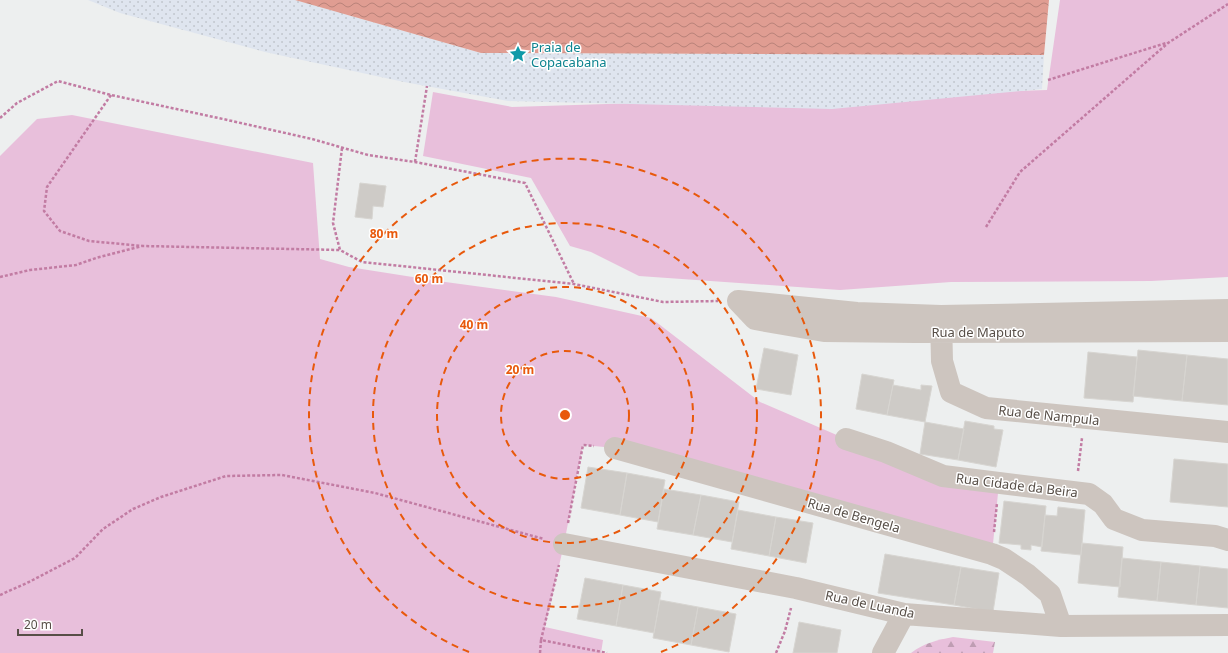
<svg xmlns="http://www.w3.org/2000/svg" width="1228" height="653" viewBox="0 0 1228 653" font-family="'Noto Sans',sans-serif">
  <defs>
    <pattern id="forest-firs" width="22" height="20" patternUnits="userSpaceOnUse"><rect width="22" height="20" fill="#e8bfdb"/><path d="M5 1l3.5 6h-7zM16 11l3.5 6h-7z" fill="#bf9db3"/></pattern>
    <pattern id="sand-dots" width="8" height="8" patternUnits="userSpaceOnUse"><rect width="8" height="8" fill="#dfe5ef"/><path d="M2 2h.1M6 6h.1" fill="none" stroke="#c1c6ce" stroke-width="1.8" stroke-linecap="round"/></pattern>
    <pattern id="water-waves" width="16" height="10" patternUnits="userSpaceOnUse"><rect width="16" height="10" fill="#e09d92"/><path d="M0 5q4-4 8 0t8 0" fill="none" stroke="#b88279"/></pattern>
  </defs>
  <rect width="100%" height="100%" fill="#edefef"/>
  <path fill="#e8bfdb" d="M 1060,0 L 1228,0 L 1228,277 L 1151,281 L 951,282 L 840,290 L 639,276 L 591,252 L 570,246 L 531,178 L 423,156 L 433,92 L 512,107 L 1047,90 Z
    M 72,115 L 313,163 L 320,259 L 349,267 L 438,281 L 556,297 L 651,318 L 760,402 L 846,439 L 999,483 L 992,554 L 615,448 L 583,445 L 564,544 L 545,627 L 603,640 L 601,653 L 0,653 L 0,156 L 37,119 Z"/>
  <path fill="url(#forest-firs)" d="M 953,637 L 995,642 L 993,653 L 911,653 C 924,643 937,640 953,637 Z"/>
  <path fill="url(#sand-dots)" d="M 88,0 L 295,0 L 481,53 L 1044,55 L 1042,89 L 832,109 L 508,101 L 404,82 L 265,52 L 120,13 Z"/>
  <path fill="url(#water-waves)" d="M 295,0 L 1049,0 L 1044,55 L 481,53 Z"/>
  <path fill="#cecbc7" stroke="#d7d5d1" d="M 360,183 L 386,186 L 383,207 L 373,206 L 372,219 L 355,217 Z
    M 764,348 L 798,355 L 791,395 L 756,389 Z
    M 1138,350 L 1187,355 L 1182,401 L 1133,396 Z
    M 1088,352 L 1137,357 L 1133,402 L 1084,398 Z
    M 1187,355 L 1228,359 L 1228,405 L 1182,401 Z
    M 862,374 L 894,380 L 887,415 L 856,409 Z
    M 893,385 L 921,390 L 921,385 L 932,386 L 925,422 L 887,415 Z
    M 965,421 L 994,426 L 994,429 L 1003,430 L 996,467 L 958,460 Z
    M 925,422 L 964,429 L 958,460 L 920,454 Z
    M 1174,459 L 1228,464 L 1228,507 L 1170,502 Z
    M 588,467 L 627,473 L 620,515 L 581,508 Z
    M 627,473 L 665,480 L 658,522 L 620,515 Z
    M 664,489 L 701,495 L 693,535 L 657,529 Z
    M 701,495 L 739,502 L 732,542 L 693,535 Z
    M 1004,501 L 1046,506 L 1042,547 L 1031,545 L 1031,550 L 1021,549 L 1021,545 L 999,543 Z
    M 1058,507 L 1085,510 L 1081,555 L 1041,551 L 1045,515 L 1057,516 Z
    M 738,510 L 776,517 L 769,556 L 731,549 Z
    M 776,517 L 813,523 L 806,563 L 769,556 Z
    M 1082,543 L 1123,547 L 1120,587 L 1078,583 Z
    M 885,554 L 961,567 L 954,605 L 878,593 Z
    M 1122,558 L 1161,562 L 1157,601 L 1118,597 Z
    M 1161,562 L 1200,566 L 1196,605 L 1157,601 Z
    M 1200,566 L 1228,569 L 1228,608 L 1196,605 Z
    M 961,567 L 999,573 L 993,612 L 954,605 Z
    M 585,578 L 623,585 L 616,626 L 577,619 Z
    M 623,585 L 661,592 L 654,633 L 616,626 Z
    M 660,600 L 698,607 L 691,645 L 653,638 Z
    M 698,607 L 736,614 L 729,652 L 691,645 Z
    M 799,622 L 841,630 L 837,653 L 793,653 Z"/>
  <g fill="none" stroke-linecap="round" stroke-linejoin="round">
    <path stroke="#c27ca3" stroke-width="2.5" stroke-dasharray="3 2" stroke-linecap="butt" d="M 1048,80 L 1166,43
      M 111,95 L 47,187 L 44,211 L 60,231 L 89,241 L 143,246 L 340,250
      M 0,118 L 17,103 L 58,81 L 111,95 L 223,119 L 312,139 L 368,155 L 415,162 L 525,183 L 574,284
      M 342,148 L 333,223 L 340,250 L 362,262 L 574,284 L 663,302 L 718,301
      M 415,162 L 427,86
      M 986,227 L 1020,172 L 1168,43 L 1228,4
      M 0,277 L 30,270 L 76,265 L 96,258 L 142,246
      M 1078,471 L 1082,438
      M 568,523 L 583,445 L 594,446
      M 994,532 L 997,503
      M 0,595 L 29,582 L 75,558 L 103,529 L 133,509 L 161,497 L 226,476 L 282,475 L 375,493 L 544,539
      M 541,640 L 559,565
      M 540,653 L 541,640 L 607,653
      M 776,653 L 785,631 L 791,608"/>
    <path stroke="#cdc5bf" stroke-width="22" d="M 738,301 L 755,319 L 824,331 L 915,332 L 1228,331
      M 738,301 L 857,313 L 941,316 L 1228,310
      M 941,318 L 942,361 L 951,392 L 986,408 L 1228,432
      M 846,439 L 886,452 L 943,476 L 1089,494 L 1103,504 L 1114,519 L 1142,530 L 1215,536 L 1228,540
      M 615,448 L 992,554 L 1004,559 L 1028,575 L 1050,594 L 1061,626
      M 564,544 L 796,588 L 904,614 L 1061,626 L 1228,625
      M 883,653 L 904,614"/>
  </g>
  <g fill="none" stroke="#e8590c" stroke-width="2" stroke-dasharray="7 5">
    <circle cx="565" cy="415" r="64"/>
    <circle cx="565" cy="415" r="128"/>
    <circle cx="565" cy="415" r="192"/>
    <path d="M469 652A256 256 0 1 1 661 652"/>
  </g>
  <defs>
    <g id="sight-bare" transform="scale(1.38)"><path d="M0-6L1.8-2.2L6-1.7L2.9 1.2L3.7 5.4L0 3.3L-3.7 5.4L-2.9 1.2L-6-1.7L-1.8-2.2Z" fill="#0f9aa8" stroke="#fff" stroke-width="2.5" paint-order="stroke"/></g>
  </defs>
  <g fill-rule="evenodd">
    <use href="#sight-bare" x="518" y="54"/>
  </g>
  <g text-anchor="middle" stroke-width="3" stroke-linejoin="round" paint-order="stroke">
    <g font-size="13" fill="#0d838f" stroke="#fff" text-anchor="start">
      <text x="531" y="52">Praia de<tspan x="531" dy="15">Copacabana</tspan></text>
    </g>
    <g font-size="13" fill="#574e47" stroke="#fff">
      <text x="978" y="337">Rua de Maputo</text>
      <text transform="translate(1049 415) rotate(6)" y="5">Rua de Nampula</text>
      <text transform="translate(1017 485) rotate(7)" y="5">Rua Cidade da Beira</text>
      <text transform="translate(854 515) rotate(16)" y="5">Rua de Bengela</text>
      <text transform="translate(870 604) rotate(12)" y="5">Rua de Luanda</text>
    </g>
  </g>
  <circle cx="565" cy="415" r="6" fill="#e8590c" stroke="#fff" stroke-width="2"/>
  <g font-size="12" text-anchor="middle" font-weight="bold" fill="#e8590c" stroke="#fff" stroke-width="3" stroke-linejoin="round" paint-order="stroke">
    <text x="384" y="238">80 m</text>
    <text x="429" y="283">60 m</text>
    <text x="474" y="329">40 m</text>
    <text x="520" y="374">20 m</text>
  </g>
  <path d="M18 629v6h64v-6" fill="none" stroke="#574e47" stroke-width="2"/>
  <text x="24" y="629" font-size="12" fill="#574e47" stroke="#ffffff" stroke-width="3" paint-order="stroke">20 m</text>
</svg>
